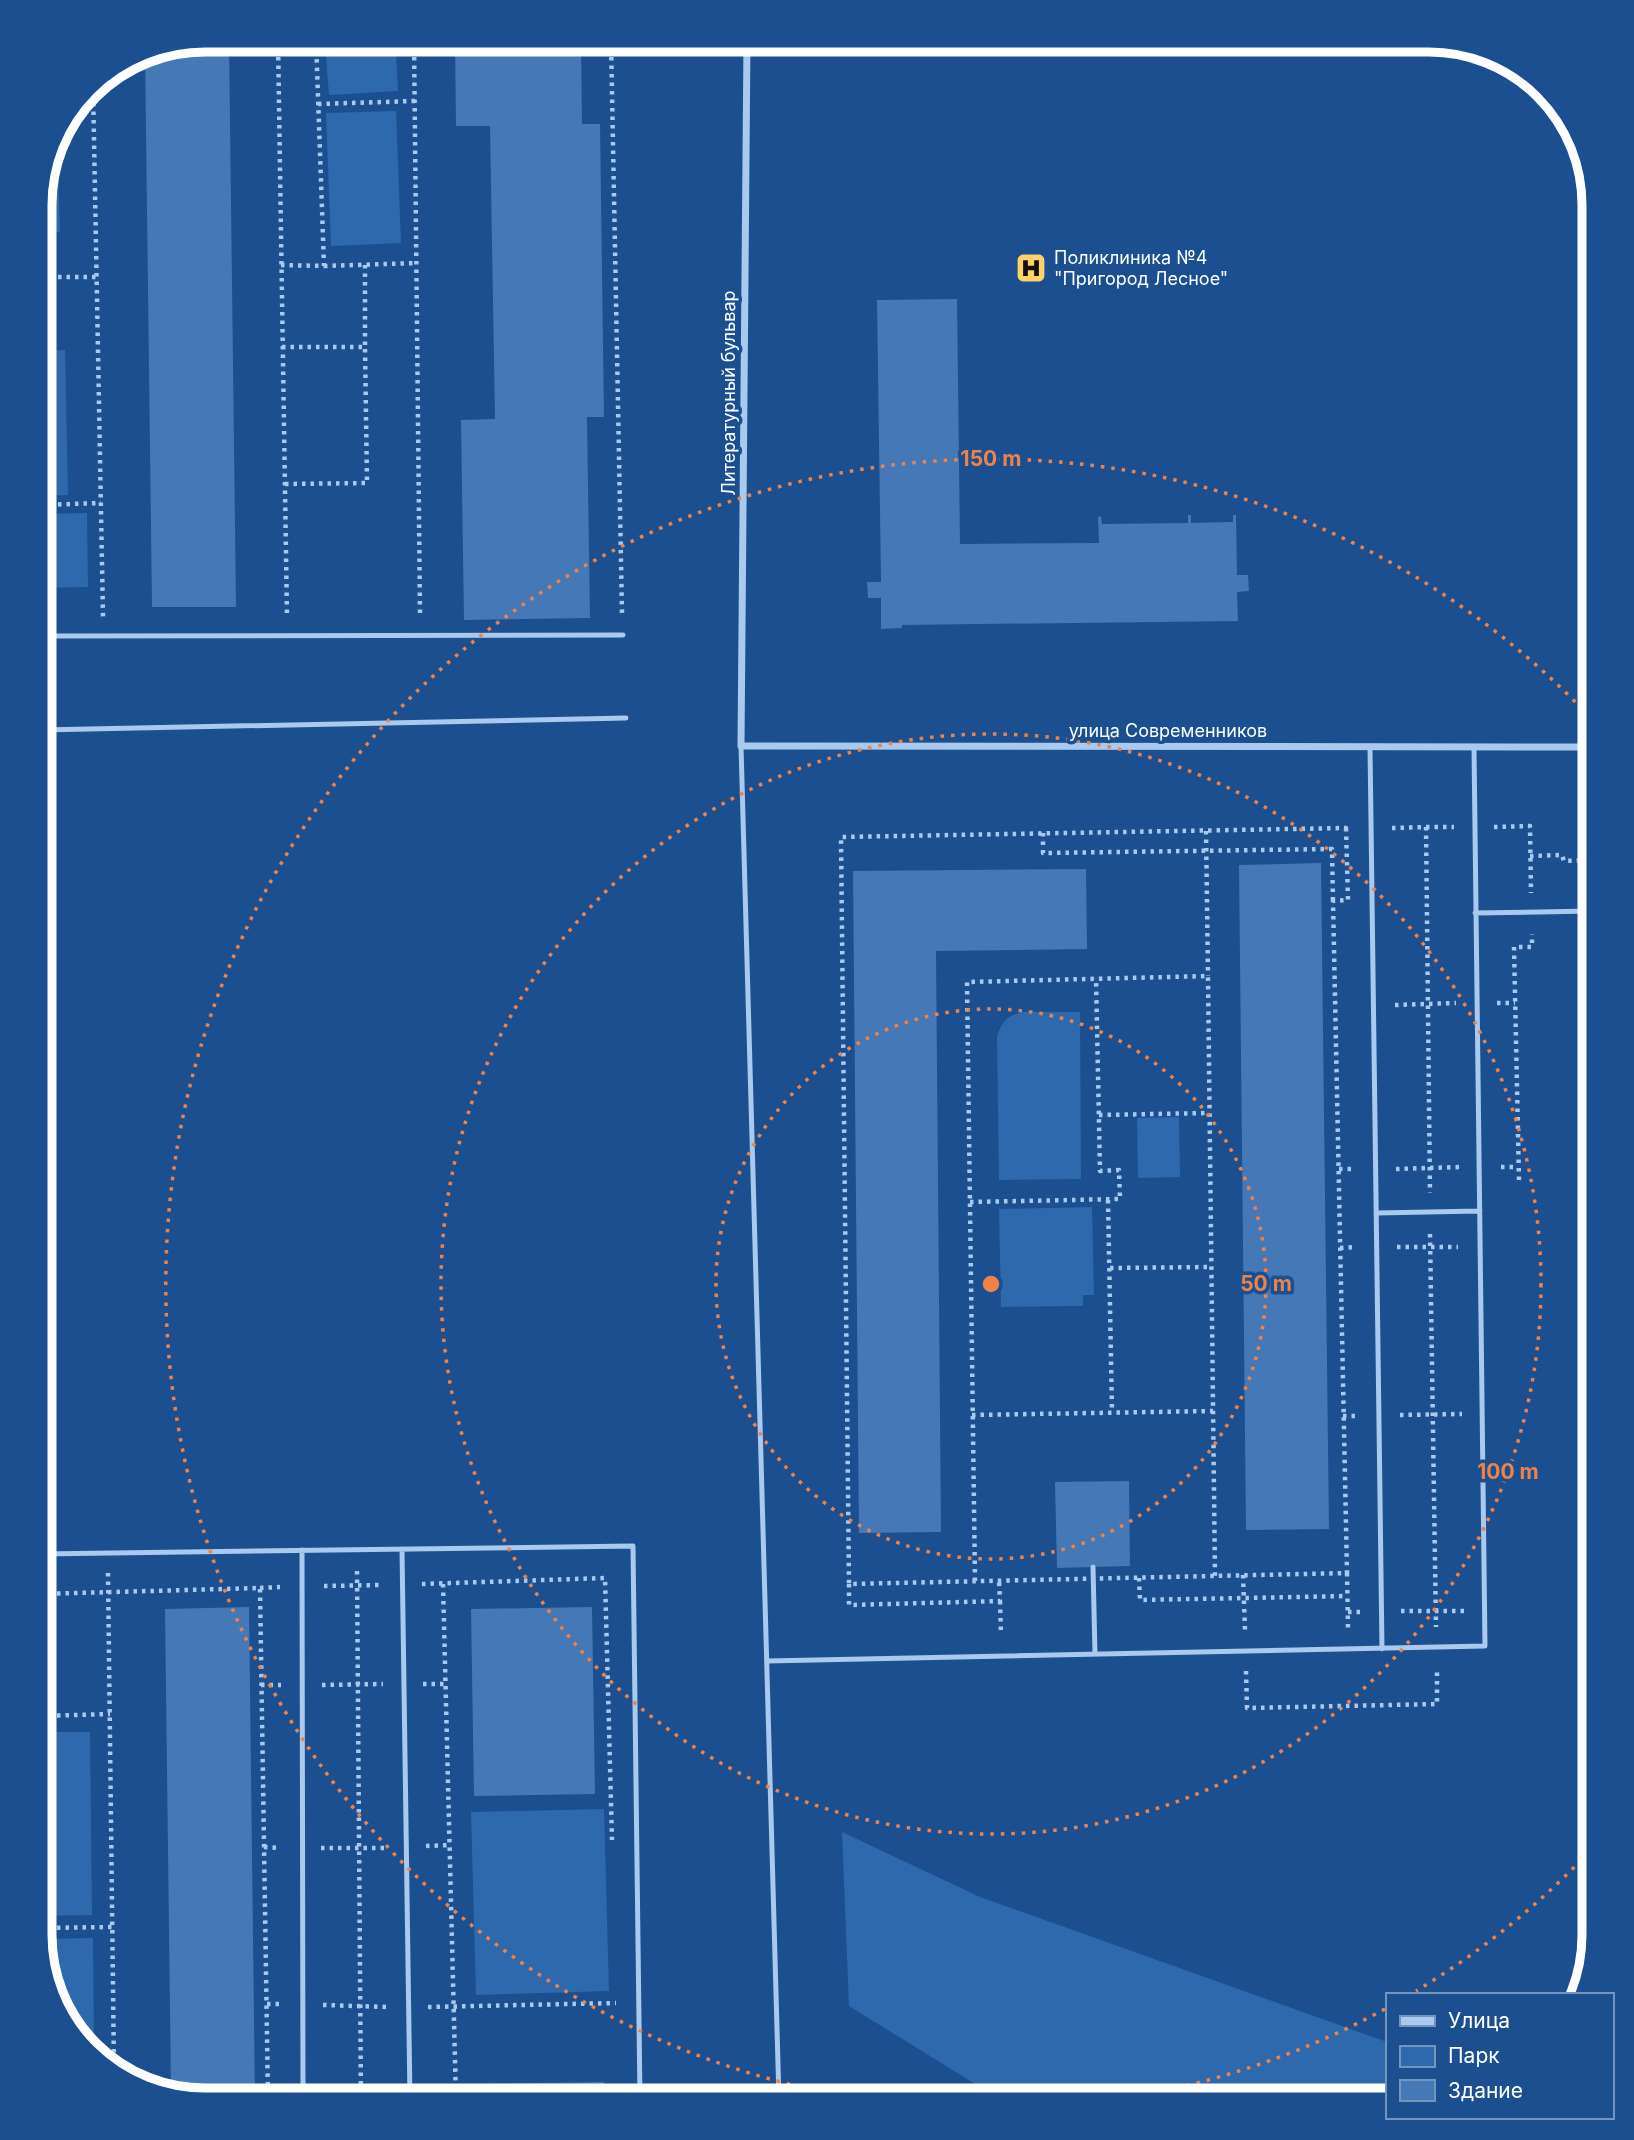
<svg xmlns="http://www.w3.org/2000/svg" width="1634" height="2140" viewBox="0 0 1634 2140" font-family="Inter,sans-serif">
  <rect width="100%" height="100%" fill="#1b4f8f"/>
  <path fill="#2e69ad" d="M 396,52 L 398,91 L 329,95 L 326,56 Z
    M 396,111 L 401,243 L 331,246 L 326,113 Z
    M 57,133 L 60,232 L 41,233 L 41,194 Z
    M 65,350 L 68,495 L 41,496 L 41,351 Z
    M 87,513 L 88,587 L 41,588 L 41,514 Z
    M 1023,1012 L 1080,1012 L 1081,1179 L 999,1180 L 997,1037 C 1001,1022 1008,1015 1023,1012 Z
    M 1179,1117 L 1180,1177 L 1138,1178 L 1137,1118 Z
    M 1092,1207 L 1094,1295 L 1083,1295 L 1083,1306 L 1001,1307 L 999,1209 Z
    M 40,1732 L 90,1732 L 92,1915 L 40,1916 Z
    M 604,1809 L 609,1991 L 476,1995 L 471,1812 Z
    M 842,1832 L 980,1897 L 1387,2042 L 1387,2100 L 1001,2100 L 849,2006 Z
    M 93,1938 L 94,2051 L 68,2026 L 41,1939 Z"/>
  <path fill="#4478b7" d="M 205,40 L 229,40 L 236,607 L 152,607 L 145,52 Z
    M 455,40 L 581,40 L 582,124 L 600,124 L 604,417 L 587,417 L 590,618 L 464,620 L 461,420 L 495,419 L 490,126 L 456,126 Z
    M 957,299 L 960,544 L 1099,543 L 1098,517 L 1101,516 L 1102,524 L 1188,523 L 1188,515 L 1191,515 L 1191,523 L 1233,522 L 1233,515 L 1236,515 L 1237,575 L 1248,575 L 1249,591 L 1237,592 L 1238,621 L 902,625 L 902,628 L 881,629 L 881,598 L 868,598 L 867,582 L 881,582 L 877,300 Z
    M 1321,863 L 1329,1529 L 1246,1530 L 1239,865 Z
    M 1086,869 L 1087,949 L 936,951 L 941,1532 L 859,1533 L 853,871 Z
    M 1581,1336 L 1594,1336 L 1594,1935 L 1588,1957 Z
    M 1129,1481 L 1130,1566 L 1057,1568 L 1055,1482 Z
    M 249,1607 L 255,2100 L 205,2100 L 171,2091 L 165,1609 Z
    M 592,1607 L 595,1794 L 474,1796 L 471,1609 Z
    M 604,2082 L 604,2100 L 484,2100 L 484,2084 Z"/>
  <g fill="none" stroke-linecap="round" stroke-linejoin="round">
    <path stroke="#a9c9ee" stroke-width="4.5" stroke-dasharray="3.5 5" stroke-linecap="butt" d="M 278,40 L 287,617
      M 414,40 L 420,613
      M 611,40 L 622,613
      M 93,86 L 103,617
      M 318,104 L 415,101
      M 281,265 L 324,266 L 316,40
      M 365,265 L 365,347
      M 324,266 L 417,263
      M 41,277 L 96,277
      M 282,347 L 365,347 L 367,483 L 285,484
      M 41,505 L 101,503
      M 1426,827 L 1454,827
      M 1494,827 L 1530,826 L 1531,893
      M 1346,828 L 1348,900 L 1333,901 L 1347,1573 L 849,1584 L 841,837 Z
      M 1392,828 L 1426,827 L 1430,1193
      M 1206,831 L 1208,976
      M 1043,833 L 1043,853 L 1332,849 L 1333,901
      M 1530,856 L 1562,855 L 1564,861 L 1594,860
      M 1497,1003 L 1515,1003
      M 1395,1005 L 1456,1003
      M 1099,1115 L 1209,1113
      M 1501,1167 L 1518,1167
      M 1339,1169 L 1355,1169
      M 1396,1169 L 1460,1167
      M 1519,1180 L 1514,947 L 1532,947 L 1532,934
      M 1108,1200 L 1112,1412
      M 970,1202 L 1120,1199 L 1119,1170 L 1100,1171 L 1096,978
      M 1430,1234 L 1436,1627
      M 1397,1247 L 1458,1247
      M 1340,1248 L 1357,1247
      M 1110,1268 L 1211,1267
      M 972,1415 L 1213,1411
      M 1400,1415 L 1462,1414
      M 1343,1416 L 1360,1416
      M 357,1571 L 361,2100
      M 108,1573 L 114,2069
      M 1347,1573 L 1348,1628
      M 1243,1575 L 1245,1630
      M 1139,1578 L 1140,1600 L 1347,1596
      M 975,1581 L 967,982 L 1208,976 L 1215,1576
      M 422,1584 L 605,1578 L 612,1840
      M 443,1584 L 456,2100
      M 849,1584 L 849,1605 L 1000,1601 L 999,1581
      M 324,1586 L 382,1585
      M 260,1588 L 280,1587
      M 40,1594 L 260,1588 L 268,2100
      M 1000,1601 L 1001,1635
      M 1401,1611 L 1466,1611
      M 1348,1612 L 1361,1612
      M 1246,1671 L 1247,1708 L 1437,1704 L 1437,1668
      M 423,1684 L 446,1684
      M 261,1685 L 281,1685
      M 322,1685 L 383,1684
      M 40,1716 L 110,1714
      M 426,1846 L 450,1845
      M 264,1847 L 281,1848
      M 321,1848 L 386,1848
      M 40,1928 L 112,1927
      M 267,2004 L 283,2004
      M 323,2005 L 388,2007
      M 428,2007 L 616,2003"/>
    <path stroke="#a9c9ee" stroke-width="5" d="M 41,636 L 623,635
      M 41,730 L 626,718
      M 741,746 L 779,2100
      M 1370,747 L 1382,1649
      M 1475,913 L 1594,911
      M 1376,1213 L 1480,1211
      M 402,1549 L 410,2100
      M 302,1550 L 303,2100
      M 40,1554 L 633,1546 L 640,2100
      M 1093,1567 L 1095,1654
      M 767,1661 L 1485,1646 L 1474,747"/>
    <path stroke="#a9c9ee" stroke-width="7" d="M 747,40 L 741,746 L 1594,747"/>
  </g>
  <g fill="none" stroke="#ee8249" stroke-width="3.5" stroke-dasharray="3.5 7">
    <circle cx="991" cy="1284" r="275"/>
    <circle cx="991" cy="1284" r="550"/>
    <path d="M1589 1852A825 825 0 0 1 1416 1991M1385 2009A825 825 0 0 1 1120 2099M862 2099A825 825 0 1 1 1589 716"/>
  </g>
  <defs>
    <g id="hospital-square" transform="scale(1.575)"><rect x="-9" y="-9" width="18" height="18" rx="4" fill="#ffd166" stroke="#1b4f8f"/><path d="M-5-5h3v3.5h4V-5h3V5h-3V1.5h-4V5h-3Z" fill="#111"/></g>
  </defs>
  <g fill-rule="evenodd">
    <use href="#hospital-square" x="1031" y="268"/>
  </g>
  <g text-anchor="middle" stroke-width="7" stroke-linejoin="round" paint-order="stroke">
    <g font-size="18" fill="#fff" stroke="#1b4f8f" text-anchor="start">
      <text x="1054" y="264">Поликлиника №4<tspan x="1054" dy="21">"Пригород Лесное"</tspan></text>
    </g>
    <g font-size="18" fill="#fff" stroke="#1b4f8f">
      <text transform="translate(729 393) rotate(-90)" y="6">Литературный бульвар</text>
      <text x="1168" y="737">улица Современников</text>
    </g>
  </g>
  <path d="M0 0H1634V2140H0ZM205 52H1429A153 153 0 0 1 1582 205V1935A153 153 0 0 1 1429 2088H205A153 153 0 0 1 52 1935V205A153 153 0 0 1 205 52Z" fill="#1b4f8f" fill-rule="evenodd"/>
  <path fill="none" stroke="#fff" stroke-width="9" d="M205 52H1429A153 153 0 0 1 1582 205V1935A153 153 0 0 1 1429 2088H205A153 153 0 0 1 52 1935V205A153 153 0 0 1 205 52Z"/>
  <circle cx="991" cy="1284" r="10" fill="#ee8249" stroke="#1b4f8f" stroke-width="3.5"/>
  <g font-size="21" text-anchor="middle" font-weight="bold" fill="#ee8249" stroke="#1b4f8f" stroke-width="7" stroke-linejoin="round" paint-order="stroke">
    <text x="991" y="466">150 m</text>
    <text x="1266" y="1291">50 m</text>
    <text x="1508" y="1479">100 m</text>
  </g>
  <rect x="1386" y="1993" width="228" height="126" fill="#1b4f8f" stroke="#7695bc" stroke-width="2"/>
  <rect x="1400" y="2016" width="35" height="10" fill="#a9c9ee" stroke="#7695bc" stroke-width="2"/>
  <text x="1448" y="2028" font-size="21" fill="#ffffff">Улица</text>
  <rect x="1400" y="2046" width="35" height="21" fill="#2e69ad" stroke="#7695bc" stroke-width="2"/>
  <text x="1448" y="2063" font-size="21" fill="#ffffff">Парк</text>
  <rect x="1400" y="2080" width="35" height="21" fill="#4478b7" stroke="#7695bc" stroke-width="2"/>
  <text x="1448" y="2098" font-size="21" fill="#ffffff">Здание</text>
</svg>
